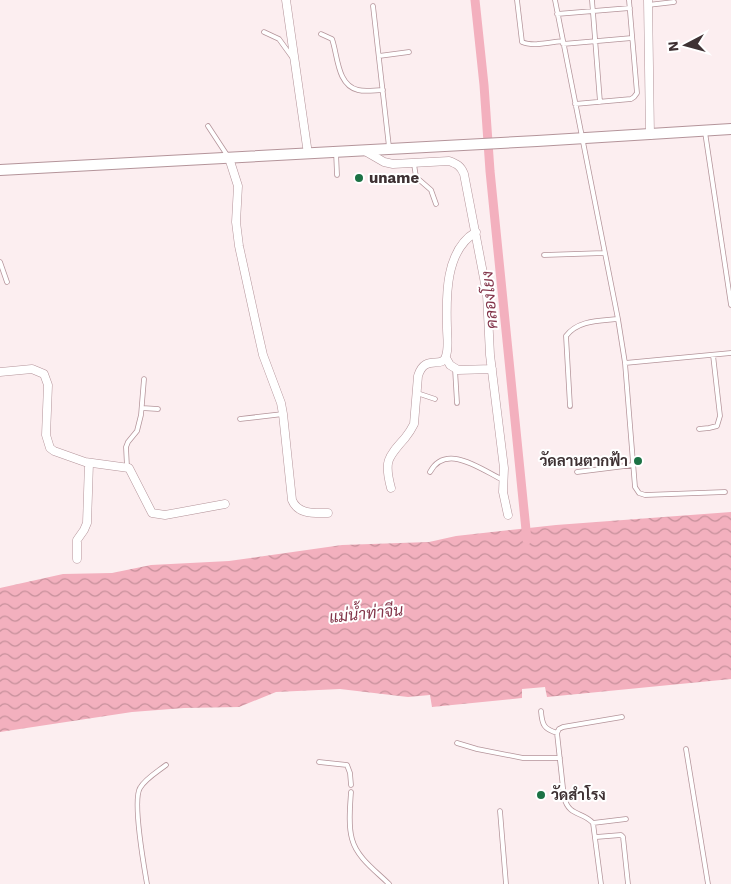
<svg xmlns="http://www.w3.org/2000/svg" width="731" height="884" viewBox="0 0 731 884" font-family="'Work Sans',Sarabun,sans-serif">
  <defs>
    <pattern id="water-waves" width="16" height="10" patternUnits="userSpaceOnUse" patternTransform="scale(1.25)"><rect width="16" height="10" fill="#f3b0be"/><path d="M0 5q4-4 8 0t8 0" fill="none" stroke="#c6909b"/></pattern>
  </defs>
  <rect width="100%" height="100%" fill="#fceef0"/>
  <path fill="url(#water-waves)" d="M 731,512 L 731,679 L 547,697 L 545,687 L 522,689 L 522,698 L 432,707 L 430,695 L 408,697 L 340,689 L 276,692 L 239,707 L 184,708 L 132,712 L 0,732 L 0,588 L 63,574 L 112,573 L 151,565 L 229,561 L 342,545 L 429,542 L 456,536 L 556,525 Z"/>
  <g fill="none" stroke-linecap="round" stroke-linejoin="round">
    <path stroke="#f3b0be" stroke-width="9" d="M 475,0 L 484,85 L 490,171 L 527,540"/>
    <g stroke="#b4949a" stroke-width="5.5">
      <path id="service" d="M 517,0 L 522,42 C 533,47 551,42 563,41
        M 555,0 L 618,319 L 625,363 L 635,487 L 639,493 L 645,495 L 725,492
        M 592,0 L 600,102
        M 648,5 L 674,2
        M 373,6 L 389,147
        M 557,14 L 630,8
        M 264,32 L 279,39 L 292,57
        M 321,34 L 332,39 C 338,56 337,85 358,90 C 366,92 375,90 383,90
        M 563,44 L 632,38
        M 379,56 L 409,52
        M 575,104 L 631,99 L 634,97 L 637,93 L 629,0
        M 208,126 L 227,155
        M 705,132 L 731,305
        M 336,152 L 337,175
        M 414,164 L 416,177 L 431,190 L 436,204
        M 544,255 L 604,253
        M 0,262 L 7,282
        M 625,363 L 731,353
        M 455,369 L 457,403
        M 417,393 L 435,399
        M 570,406 L 566,336 C 578,320 599,321 618,319
        M 142,408 L 158,409
        M 240,419 L 283,414
        M 699,429 L 709,428 L 717,426 L 720,416 L 713,355
        M 127,467 L 126,447 L 128,442 L 137,431 L 141,415 L 144,379
        M 430,472 C 446,442 482,470 503,480
        M 577,472 L 633,465
        M 541,711 C 542,725 544,729 557,733
        M 457,743 L 477,749 L 523,758 L 560,758
        M 686,749 L 708,884
        M 319,762 L 347,765 L 350,773 L 351,785
        M 351,792 C 350,807 348,825 352,839 C 357,858 376,871 389,884
        M 500,811 L 506,884
        M 593,823 L 626,819
        M 596,837 L 621,835 L 623,837 L 628,884
        M 147,884 C 144,866 132,801 140,788 C 145,779 157,772 166,765
        M 601,884 L 593,823 C 582,811 569,817 564,797 L 557,733 L 559,729 L 563,727 L 622,717"/>
    </g>
    <g stroke="#b4949a" stroke-width="9">
      <path id="minor" d="M 286,0 L 308,154
        M 648,0 L 650,135
        M 365,151 L 384,162 L 393,164 L 449,161 C 457,164 461,166 464,174 L 487,294 L 490,355 L 504,468 L 503,492 L 508,515
        M 229,158 L 238,186 L 236,222 L 239,246 L 256,324 L 263,355 L 281,403 L 283,414 L 292,500 C 298,515 315,513 328,513
        M 446,358 L 450,365 L 458,370 L 492,369
        M 0,372 L 32,369 L 44,374 L 48,385 L 46,435 L 50,448 L 54,451 L 85,462 L 129,468 L 152,513 L 165,515 L 225,504
        M 391,488 C 384,462 387,458 405,438 C 409,433 411,430 414,424 L 418,376 C 425,353 442,370 446,356 C 449,347 447,337 447,328 C 446,297 445,250 476,232
        M 77,559 L 77,540 L 84,530 L 87,523 L 89,463"/>
    </g>
    <g stroke="#b4949a" stroke-width="12">
      <path id="tertiary" d="M 0,170 L 537,141 L 731,129"/>
    </g>
    <use href="#service" stroke="#fff" stroke-width="4"/>
    <use href="#minor" stroke="#fff" stroke-width="8"/>
    <use href="#tertiary" stroke="#fff" stroke-width="10"/>
  </g>
  <g fill="#1c7245" stroke="#fff" stroke-width="2">
    <circle cx="359" cy="178" r="5"/>
    <circle cx="638" cy="461" r="5"/>
    <circle cx="541" cy="795" r="5"/>
  </g>
  <g text-anchor="middle" stroke-width="4" stroke-linejoin="round" paint-order="stroke">
    <g font-size="15" font-weight="bold" fill="#3e3133" stroke="#fff" text-anchor="start">
      <text x="369" y="183">uname</text>
      <text x="628" y="466" text-anchor="end">วัดลานตากฟ้า</text>
      <text x="551" y="800">วัดสำโรง</text>
    </g>
    <g font-size="16" font-style="italic" fill="#83354a" stroke="#fff">
      <text transform="translate(489 300) rotate(-95)" y="6">คลองโยง</text>
      <text transform="translate(366 613) rotate(-6)" y="6">แม่น้ำท่าจีน</text>
    </g>
  </g>
  <g transform="translate(686 45) rotate(264)" stroke="#ffffff" stroke-width="4" paint-order="stroke">
  <path d="M0-4L9 19L0 12L-9 19Z" fill="#3e3133"/>
  <text y="-8" font-size="14" font-weight="bold" text-anchor="middle" fill="#3e3133">N</text>
  </g>
</svg>
